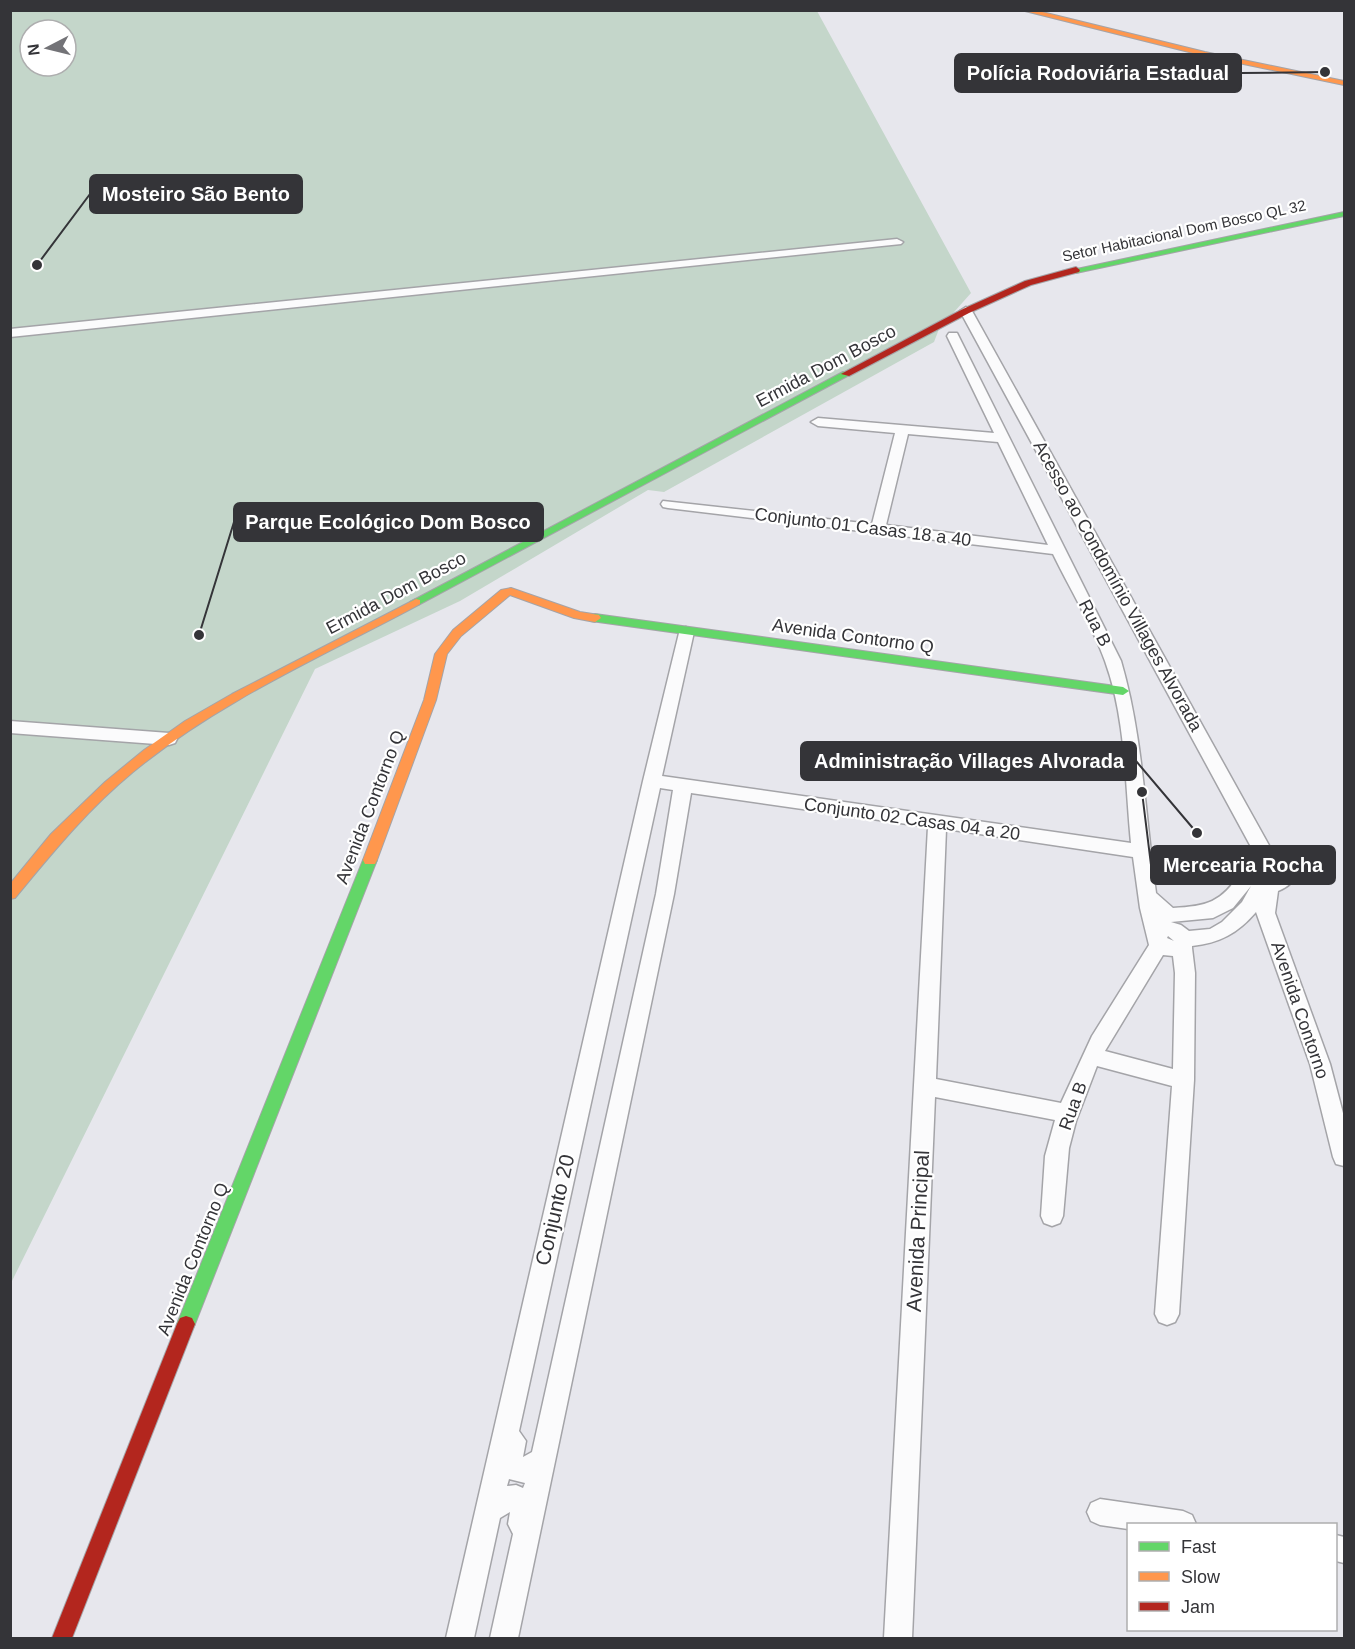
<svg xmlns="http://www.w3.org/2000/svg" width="1355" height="1649" viewBox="0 0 1355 1649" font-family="Arial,sans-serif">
  <rect width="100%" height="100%" fill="#e7e7ed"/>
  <path fill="#c4d6ca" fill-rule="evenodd" d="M 11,11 L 817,11 L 971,293 L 939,329 L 934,342 L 664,492 L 648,490 L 460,601 L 315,669 L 11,1283 ZM 30,30 L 66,30 L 66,66 L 30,66 Z"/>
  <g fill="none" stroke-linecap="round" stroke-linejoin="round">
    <g stroke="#a4a4a8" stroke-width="3">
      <path id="street" d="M 897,239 L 903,242 L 901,244 L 10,337 L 10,329 Z
        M 966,307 L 972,311 L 1276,858 C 1298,865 1301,882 1278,891 L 1275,913 L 1330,1064 L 1344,1117 L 1344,1166 L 1336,1164 L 1333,1157 L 1310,1064 L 1256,912 C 1238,933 1220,943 1192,946 L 1192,948 L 1195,973 L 1194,1080 L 1179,1314 L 1175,1322 L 1167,1325 L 1159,1322 L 1155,1314 L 1172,1086 L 1097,1066 L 1076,1121 L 1069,1148 L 1063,1216 L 1060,1223 L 1052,1226 L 1044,1223 L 1041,1216 L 1045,1156 L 1055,1120 L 935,1097 L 912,1638 L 884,1638 L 928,827 L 691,793 L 674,894 L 518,1638 L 490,1638 L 513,1534 L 508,1524 L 510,1512 L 500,1518 L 474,1638 L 446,1638 L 643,781 L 680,629 L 686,627 L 694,632 L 662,776 L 1131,843 C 1125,783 1126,719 1105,661 C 1092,625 1070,589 1053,554 L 668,508 L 663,507 L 661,504 L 663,501 L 872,524 L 895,433 L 818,426 L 811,422 L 818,418 L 994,433 L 947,336 L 949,333 L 957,333 L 1121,661 C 1143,736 1145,815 1156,893 L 1173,908 C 1207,906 1221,903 1241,872 C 1246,865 1248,860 1256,856 L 960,311 ZM 908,434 L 998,442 L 1048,545 L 886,525 ZM 660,788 L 673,790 L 656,894 L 532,1452 L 523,1457 L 526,1441 L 519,1431 ZM 946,829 L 1133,857 L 1140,908 L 1149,945 L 1092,1036 L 1061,1103 L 936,1079 ZM 1266,868 L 1274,873 L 1275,877 L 1269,878 L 1262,874 L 1261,871 ZM 1251,886 L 1242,902 L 1222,922 L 1210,929 L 1189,931 L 1181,925 L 1171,922 L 1213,918 L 1233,908 ZM 1168,936 L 1174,941 L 1167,938 ZM 1163,955 L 1173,956 L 1175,973 L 1173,1069 L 1105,1051 ZM 509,1479 L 525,1483 L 523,1488 L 516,1485 L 507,1486 Z
        M 10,721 L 169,733 L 175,735 L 177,739 L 175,743 L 169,745 L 10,733 Z
        M 1100,1499 L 1183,1511 L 1192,1515 L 1196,1524 L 1128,1524 L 1128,1529 L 1100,1525 L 1091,1521 L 1087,1512 L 1091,1503 Z
        M 1336,1535 L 1344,1537 L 1344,1563 L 1336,1561 Z"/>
    </g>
    <g stroke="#a4a4a8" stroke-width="2">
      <path id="fast" d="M 1344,212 L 1344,216 L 1076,273 L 1072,270 Z
        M 843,372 L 851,374 L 420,604 L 416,605 L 410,602 Z
        M 595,614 L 1123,687 L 1129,691 L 1123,695 L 591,621 L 589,618 L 591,615 Z
        M 370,855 L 377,860 L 195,1324 L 192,1330 L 186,1332 L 180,1330 L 177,1324 L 363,860 Z"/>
    </g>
    <g stroke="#a4a4a8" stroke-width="2">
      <path id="slow" d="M 1021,10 L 1034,10 L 1205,52 L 1344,81 L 1344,85 L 1205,56 Z
        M 511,588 L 580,612 L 599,615 L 601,618 L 595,622 L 574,618 L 510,595 L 461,636 L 447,654 L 436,700 L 377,860 L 375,864 L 365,864 L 363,860 L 424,700 L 435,654 L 453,630 L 501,590 Z
        M 416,599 L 420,600 L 420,604 C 323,656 219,701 133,772 C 87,810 53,852 15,898 L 10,899 L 10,884 L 51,834 L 105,782 L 144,750 L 185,721 L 232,694 Z"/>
    </g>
    <g stroke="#a4a4a8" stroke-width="2">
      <path id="jam" d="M 1076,267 L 1080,270 L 1079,272 L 1031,285 L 969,313 L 849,376 L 841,374 L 963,309 L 1025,281 Z
        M 186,1316 L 192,1318 L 195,1324 L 72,1638 L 52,1638 L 177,1324 L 180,1318 Z"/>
    </g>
    <use href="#street" fill="#fbfbfc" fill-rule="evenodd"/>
    <use href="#fast" fill="#63d668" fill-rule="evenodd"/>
    <use href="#slow" fill="#ff974d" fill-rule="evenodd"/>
    <use href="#jam" fill="#b3261e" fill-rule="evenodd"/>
  </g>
  <g text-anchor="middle" stroke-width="4.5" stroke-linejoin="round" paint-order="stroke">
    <g font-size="15" fill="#343438" stroke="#fff">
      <text transform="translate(1184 231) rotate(-12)" y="5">Setor Habitacional Dom Bosco QL 32</text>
    </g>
    <g font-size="18" fill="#343438" stroke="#fff">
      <text transform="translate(826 366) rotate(-28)" y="6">Ermida Dom Bosco</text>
      <text transform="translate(863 527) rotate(7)" y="6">Conjunto 01 Casas 18 a 40</text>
      <text transform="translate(1118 586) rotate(61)" y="6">Acesso ao Condomínio Villages Alvorada</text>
      <text transform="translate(396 593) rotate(-28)" y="6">Ermida Dom Bosco</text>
      <text transform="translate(1095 623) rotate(63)" y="6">Rua B</text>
      <text transform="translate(853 636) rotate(8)" y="6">Avenida Contorno Q</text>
      <text transform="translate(370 807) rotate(-69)" y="6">Avenida Contorno Q</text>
      <text transform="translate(912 819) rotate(8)" y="6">Conjunto 02 Casas 04 a 20</text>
      <text transform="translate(1300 1010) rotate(71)" y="6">Avenida Contorno</text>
      <text transform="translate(1073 1106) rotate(-70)" y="6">Rua B</text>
      <text transform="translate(193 1259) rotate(-68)" y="6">Avenida Contorno Q</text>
    </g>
    <g font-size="21" fill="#343438" stroke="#fff">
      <text transform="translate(555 1210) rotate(-77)" y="7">Conjunto 20</text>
      <text transform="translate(918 1231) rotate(-87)" y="7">Avenida Principal</text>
    </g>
  </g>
  <path fill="none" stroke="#343438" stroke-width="2" d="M1325 72L1241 73M37 265L90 194M199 635L234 522M1197 833L1136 761M1142 792L1151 865"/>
  <g fill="#343438" stroke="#fff" stroke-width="2">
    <circle cx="1325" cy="72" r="6"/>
    <circle cx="37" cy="265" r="6"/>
    <circle cx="199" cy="635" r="6"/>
    <circle cx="1197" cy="833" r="6"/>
    <circle cx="1142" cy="792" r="6"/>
  </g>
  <g fill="#343438" stroke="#343438" stroke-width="2">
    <rect x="955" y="54" width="286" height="38" rx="6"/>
    <rect x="90" y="175" width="212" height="38" rx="6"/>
    <rect x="234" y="503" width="309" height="38" rx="6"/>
    <rect x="801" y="742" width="335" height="38" rx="6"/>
    <rect x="1151" y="846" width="184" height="38" rx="6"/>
  </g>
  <g font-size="20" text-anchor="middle" font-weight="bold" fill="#fff">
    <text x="1098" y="80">Polícia Rodoviária Estadual</text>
    <text x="196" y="201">Mosteiro São Bento</text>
    <text x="388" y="529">Parque Ecológico Dom Bosco</text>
    <text x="969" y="768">Administração Villages Alvorada</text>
    <text x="1243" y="872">Mercearia Rocha</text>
  </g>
  <rect width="1355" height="1649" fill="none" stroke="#343438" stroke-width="24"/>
  <rect x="1127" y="1523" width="210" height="108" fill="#ffffff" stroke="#aeaeaf" stroke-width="1.5"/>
  <rect x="1139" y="1542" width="30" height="9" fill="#63d668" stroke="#aeaeaf" stroke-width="1.5"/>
  <text x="1181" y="1553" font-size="18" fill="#343438">Fast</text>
  <rect x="1139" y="1572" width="30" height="9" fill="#ff974d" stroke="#aeaeaf" stroke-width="1.5"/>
  <text x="1181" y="1583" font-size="18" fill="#343438">Slow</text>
  <rect x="1139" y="1602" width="30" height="9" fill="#b3261e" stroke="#aeaeaf" stroke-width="1.5"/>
  <text x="1181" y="1613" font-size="18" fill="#343438">Jam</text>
  <g transform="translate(48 48) rotate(263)"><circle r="28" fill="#ffffff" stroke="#aeaeaf" stroke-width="1.5"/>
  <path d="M0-4.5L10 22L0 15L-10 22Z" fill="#737377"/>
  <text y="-9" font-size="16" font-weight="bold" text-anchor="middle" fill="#343438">N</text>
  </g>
</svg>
